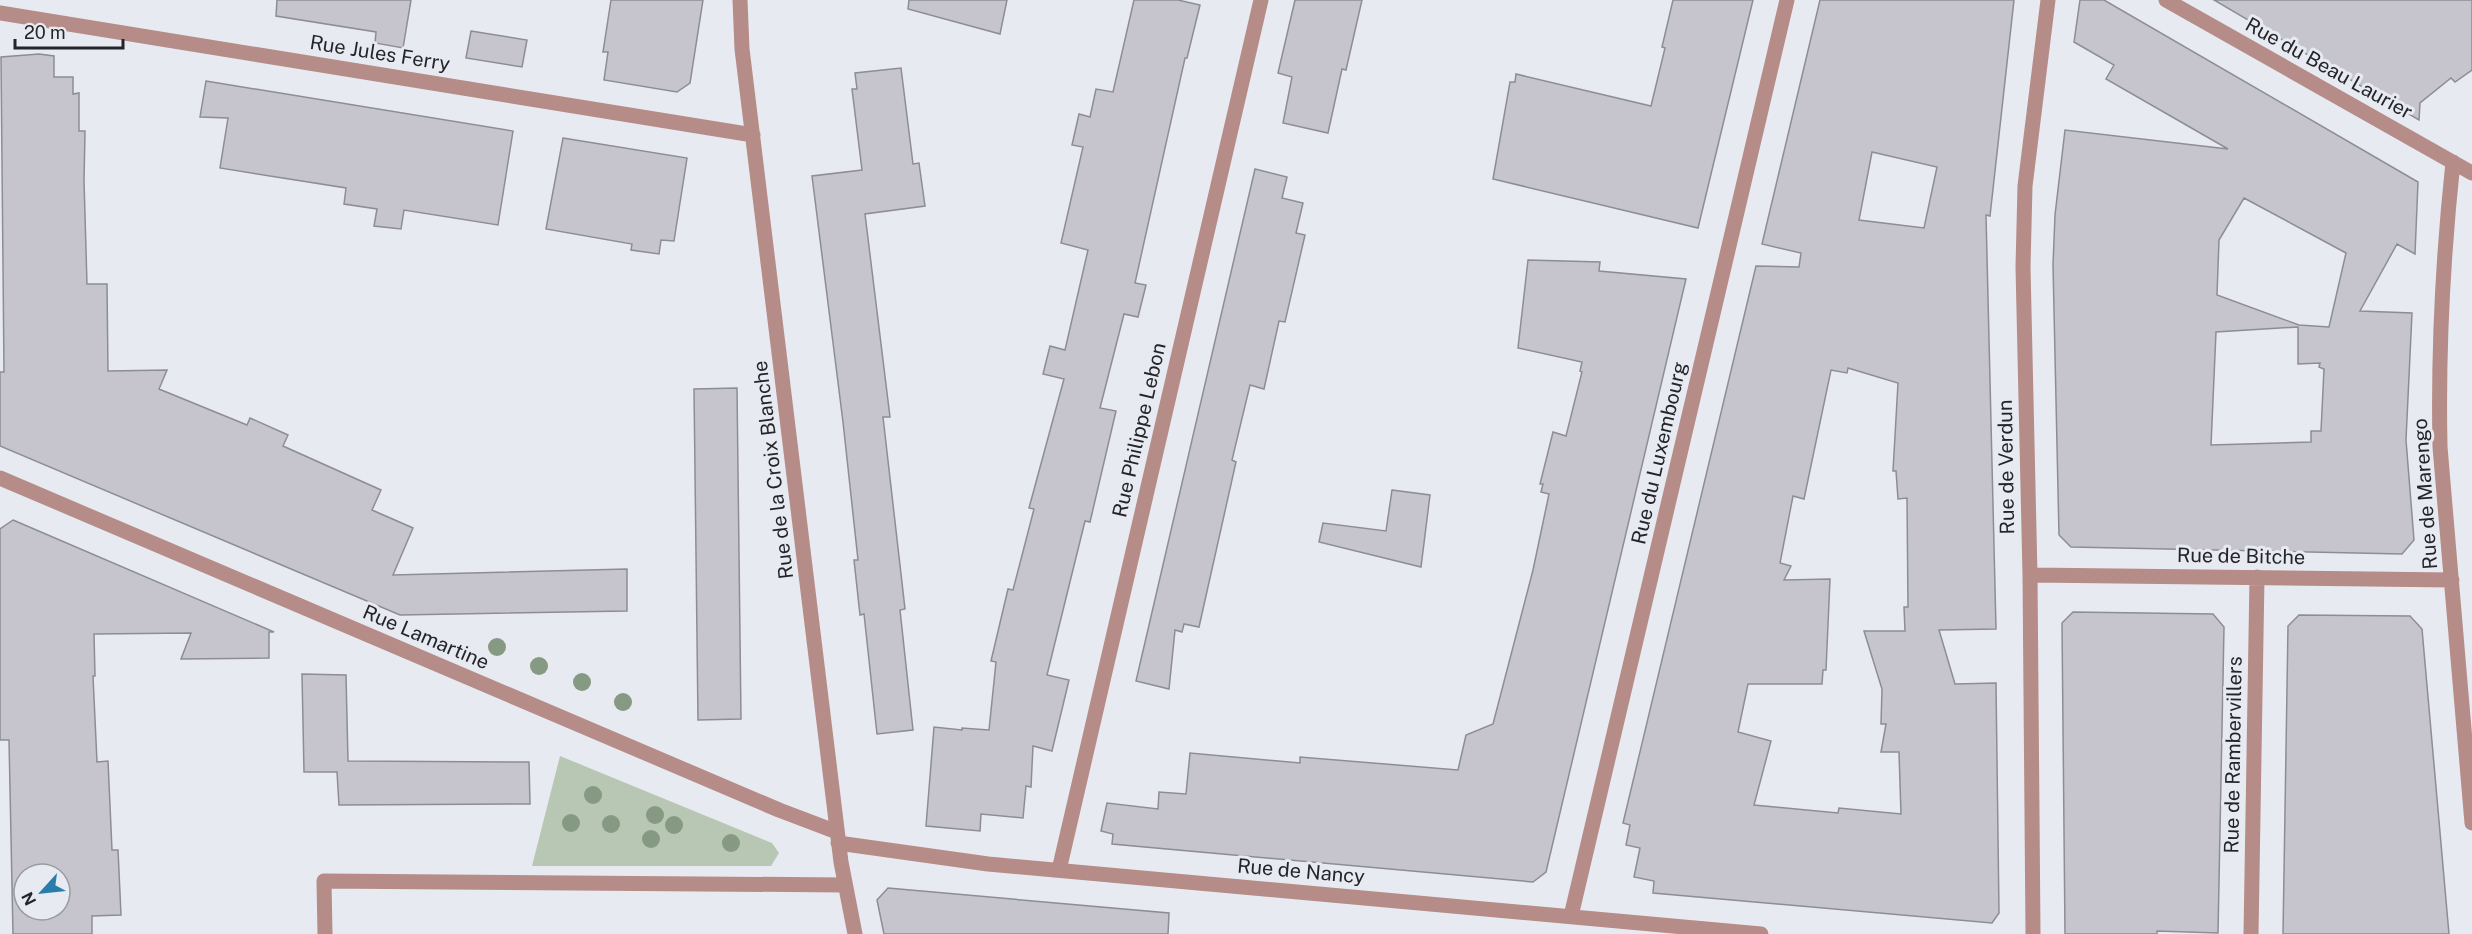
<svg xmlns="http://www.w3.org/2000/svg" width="2472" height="934" viewBox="0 0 2472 934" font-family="'Public Sans',sans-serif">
  <rect width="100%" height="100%" fill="#e8eaf2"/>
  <path fill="#b8c7b3" d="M 560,756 L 772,843 L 779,853 L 771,866 L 532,866 Z"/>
  <path fill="#c6c5cd" stroke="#8d8d94" stroke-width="1.5" fill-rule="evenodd" d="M 277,0 L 411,0 L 403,48 L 375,43 L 376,32 L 276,16 Z
    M 611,0 L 703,0 L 690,83 L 677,92 L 604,80 L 608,52 L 603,52 Z
    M 909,0 L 1007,0 L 1000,34 L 908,9 Z
    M 1134,0 L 1178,0 L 1200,5 L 1187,58 L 1185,58 L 1135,283 L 1146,285 L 1138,317 L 1124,314 L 1100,408 L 1116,411 L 1090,522 L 1085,521 L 1047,675 L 1069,680 L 1052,751 L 1033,746 L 1031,787 L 1026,786 L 1023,818 L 981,814 L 980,831 L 926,826 L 934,727 L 962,730 L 962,728 L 989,730 L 996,662 L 991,661 L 1008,589 L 1013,590 L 1034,509 L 1029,508 L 1064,379 L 1043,374 L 1050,346 L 1065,350 L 1088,250 L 1061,243 L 1083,147 L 1072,145 L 1079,114 L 1090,117 L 1096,89 L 1113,92 Z
    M 1295,0 L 1362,0 L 1346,70 L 1342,69 L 1328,133 L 1283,123 L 1292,77 L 1278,73 Z
    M 1673,0 L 1753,0 L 1698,228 L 1493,179 L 1510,82 L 1515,82 L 1516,74 L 1651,106 L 1665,48 L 1662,47 Z
    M 1820,0 L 2014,0 L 1990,216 L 1986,215 L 1996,629 L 1939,630 L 1955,684 L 1996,683 L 1999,913 L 1992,923 L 1653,893 L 1654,881 L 1634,877 L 1640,848 L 1626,845 L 1630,825 L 1623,823 L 1756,266 L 1799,267 L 1801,253 L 1762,244 ZM 1872,152 L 1937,167 L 1924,228 L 1859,220 ZM 1848,368 L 1898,383 L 1893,471 L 1896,471 L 1898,499 L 1907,498 L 1908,607 L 1904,607 L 1905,631 L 1864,631 L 1882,689 L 1881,724 L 1886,724 L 1881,752 L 1899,752 L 1901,814 L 1839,808 L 1838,813 L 1754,805 L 1771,741 L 1738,732 L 1748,684 L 1822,684 L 1823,670 L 1826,670 L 1830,579 L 1784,580 L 1791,566 L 1780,563 L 1793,496 L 1804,499 L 1831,370 L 1847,373 Z
    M 2080,0 L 2104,0 L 2418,182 L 2415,254 L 2397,244 L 2360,311 L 2412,313 L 2406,440 L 2414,540 L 2402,554 L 2071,547 L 2059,535 L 2053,265 L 2055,215 L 2065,130 L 2228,149 L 2106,79 L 2114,65 L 2074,42 ZM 2244,198 L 2346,253 L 2329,327 L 2299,325 L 2217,295 L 2219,240 ZM 2298,327 L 2298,364 L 2320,363 L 2319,367 L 2324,369 L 2321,431 L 2311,431 L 2311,442 L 2211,445 L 2216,332 Z
    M 2214,0 L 2472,0 L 2472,70 L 2455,82 L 2451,78 L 2420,103 L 2419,120 Z
    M 471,31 L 527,40 L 522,67 L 466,58 Z
    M 39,54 L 54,56 L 54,77 L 73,77 L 73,94 L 79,93 L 79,131 L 85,131 L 84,181 L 87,284 L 107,284 L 108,371 L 167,370 L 159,389 L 247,425 L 250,418 L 288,435 L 283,446 L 381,490 L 372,510 L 413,528 L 393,575 L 627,569 L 627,611 L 400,615 L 0,446 L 0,372 L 4,372 L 1,57 Z
    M 901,68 L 913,164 L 919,163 L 925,206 L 865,214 L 890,417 L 883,417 L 905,609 L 900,610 L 913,730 L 877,734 L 864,614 L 860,615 L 854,560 L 858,560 L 843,422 L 812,176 L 862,170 L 852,89 L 857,89 L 855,73 Z
    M 206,81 L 513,131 L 498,225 L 404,210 L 401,229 L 374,226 L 377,209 L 344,204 L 346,188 L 220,168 L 228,118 L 200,117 Z
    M 563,138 L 687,158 L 674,241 L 661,240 L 659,254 L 631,250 L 632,244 L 546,229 Z
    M 1255,169 L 1287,177 L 1282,198 L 1303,203 L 1296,233 L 1305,235 L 1285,322 L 1279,321 L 1264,389 L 1250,385 L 1232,460 L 1236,462 L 1199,627 L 1184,624 L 1182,632 L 1175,630 L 1169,689 L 1136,681 Z
    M 1528,260 L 1600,262 L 1599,271 L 1686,279 L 1546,872 L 1533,882 L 1112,844 L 1113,834 L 1101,831 L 1107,803 L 1158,809 L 1159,792 L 1186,794 L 1190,753 L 1300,763 L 1300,757 L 1458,770 L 1466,735 L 1493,724 L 1533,570 L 1549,494 L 1541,492 L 1543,484 L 1540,484 L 1553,432 L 1566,436 L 1582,372 L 1580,371 L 1582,362 L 1518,348 Z
    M 737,388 L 741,719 L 698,720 L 694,389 Z
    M 1392,490 L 1430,495 L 1421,567 L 1319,542 L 1323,523 L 1386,531 Z
    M 13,520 L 274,632 L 269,632 L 269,658 L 181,659 L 191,633 L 94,634 L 95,676 L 93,676 L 97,762 L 108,761 L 112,850 L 118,850 L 121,915 L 92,916 L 92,934 L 13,934 L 9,740 L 0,740 L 0,529 ZM 24,874 L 60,874 L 60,910 L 24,910 Z
    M 2073,612 L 2213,614 L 2224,627 L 2218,933 L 2157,931 L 2157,934 L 2065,934 L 2062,623 Z
    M 2299,615 L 2410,616 L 2422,629 L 2449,934 L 2283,934 L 2288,626 Z
    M 302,674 L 346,675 L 348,761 L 529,762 L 530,804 L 339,805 L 337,772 L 304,772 Z
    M 888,888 L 1169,913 L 1168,934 L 884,934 L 877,900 Z"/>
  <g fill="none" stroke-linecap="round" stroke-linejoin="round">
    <path stroke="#b58c87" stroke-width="15" d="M 740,0 L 742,49 L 841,862 L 855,934
      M 2166,0 L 2472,173
      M 0,13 L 753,135
      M 2453,162 C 2443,256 2438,353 2440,447 L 2472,823
      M 0,478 L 779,810 L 837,832
      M 2030,575 L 2452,580
      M 838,843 L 988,864 L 1761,934
      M 1059,870 L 1261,0
      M 1571,916 L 1787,0
      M 325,934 L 324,881 L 844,885
      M 2033,934 L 2030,575 L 2023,267 L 2025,186 L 2048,0
      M 2251,934 L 2257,577"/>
  </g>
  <g fill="#869983">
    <circle cx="497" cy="647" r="9"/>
    <circle cx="539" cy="666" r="9"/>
    <circle cx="582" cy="682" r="9"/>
    <circle cx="623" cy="702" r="9"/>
    <circle cx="593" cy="795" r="9"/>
    <circle cx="655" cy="815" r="9"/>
    <circle cx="571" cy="823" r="9"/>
    <circle cx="611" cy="824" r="9"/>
    <circle cx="674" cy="825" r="9"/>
    <circle cx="651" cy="839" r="9"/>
    <circle cx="731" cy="843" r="9"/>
  </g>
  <g text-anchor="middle" stroke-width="6" stroke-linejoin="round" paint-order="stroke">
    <g font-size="20" fill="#242528" stroke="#e8eaf2">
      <text transform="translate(380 53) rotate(9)" y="7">Rue Jules Ferry</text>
      <text transform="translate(2329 68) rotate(29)" y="7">Rue du Beau Laurier</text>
      <text transform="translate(1139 430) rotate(-77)" y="7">Rue Philippe Lebon</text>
      <text transform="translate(1659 453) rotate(-77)" y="7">Rue du Luxembourg</text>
      <text transform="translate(2006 467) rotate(-91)" y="7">Rue de Verdun</text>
      <text transform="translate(773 470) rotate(-97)" y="7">Rue de la Croix Blanche</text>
      <text transform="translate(2425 494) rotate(-94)" y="7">Rue de Marengo</text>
      <text transform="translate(2241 556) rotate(1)" y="7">Rue de Bitche</text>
      <text transform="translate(426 637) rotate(23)" y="7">Rue Lamartine</text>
      <text transform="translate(2233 755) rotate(-89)" y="7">Rue de Rambervillers</text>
      <text transform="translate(1301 871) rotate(5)" y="7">Rue de Nancy</text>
    </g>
  </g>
  <g transform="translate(42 892) rotate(243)"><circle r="28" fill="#e8eaf2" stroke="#9a9ba1" stroke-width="1.5"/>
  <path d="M0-4.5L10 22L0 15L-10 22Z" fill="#297dad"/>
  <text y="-9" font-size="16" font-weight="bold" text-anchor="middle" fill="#242528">N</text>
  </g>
  <path d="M15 39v9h108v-9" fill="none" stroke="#242528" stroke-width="3"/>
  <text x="24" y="39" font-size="18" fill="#242528" stroke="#e8eaf2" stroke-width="4.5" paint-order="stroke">20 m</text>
</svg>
